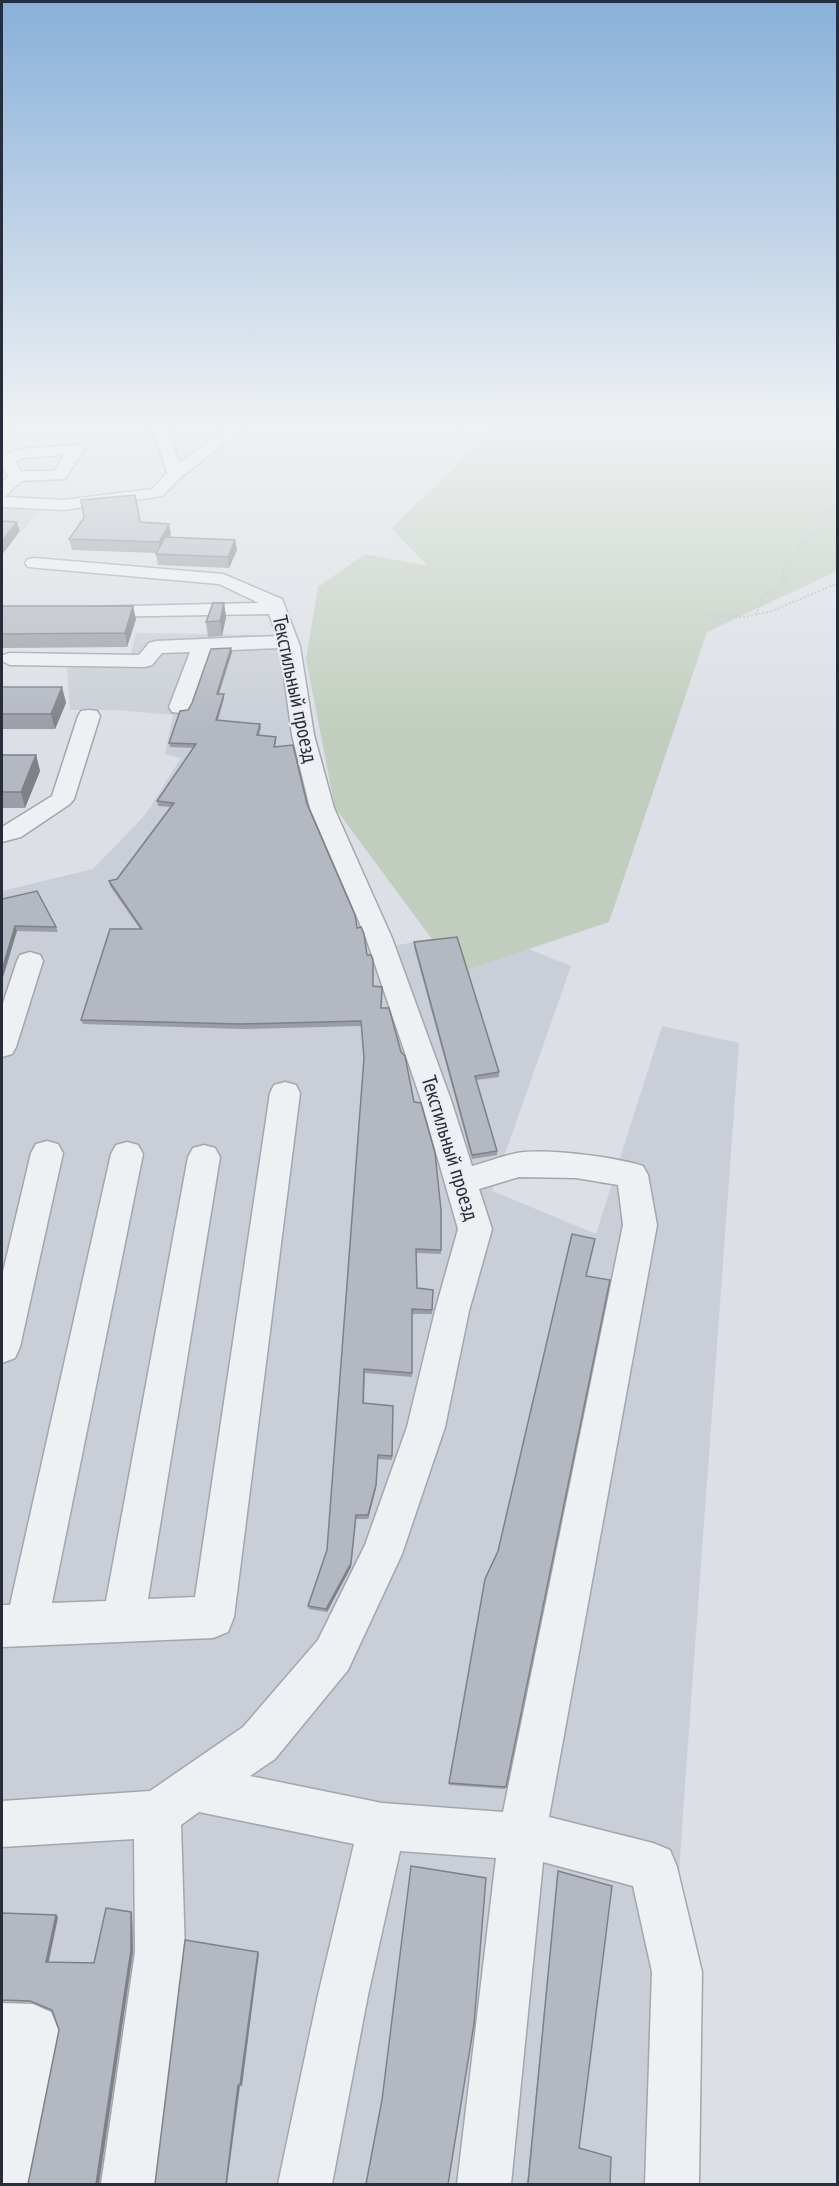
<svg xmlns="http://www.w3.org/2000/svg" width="839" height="2186" viewBox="0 0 839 2186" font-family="'PT Sans Narrow',sans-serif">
  <rect width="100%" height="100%" fill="#dcdfe5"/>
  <path fill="#caced6" d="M 2,505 L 42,507 L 24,530 L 2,529 Z
    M 136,633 L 281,635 L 353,891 L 393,946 L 481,930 L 571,966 L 492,1191 L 596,1234 L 662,1026 L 739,1043 L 685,1784 L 658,2184 L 2,2184 L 2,891 L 93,869 L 146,814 L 181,758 L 165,754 L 173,715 L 116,710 L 70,710 L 67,668 L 128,665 Z"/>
  <path fill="#c1cebe" d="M 501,424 L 837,424 L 837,571 L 707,632 L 609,922 L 457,973 L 335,808 L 306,659 L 318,587 L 365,554 L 428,566 L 391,528 Z"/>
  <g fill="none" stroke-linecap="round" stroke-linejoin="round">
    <g stroke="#a2a6ae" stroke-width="3">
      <path id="minor" d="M 2,424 L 11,424 L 9,427 L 2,428 Z
        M 152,424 L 166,424 L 179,463 L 232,424 L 249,424 L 181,477 L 163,496 L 64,510 L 2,507 L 2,483 L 8,476 L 2,465 L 2,456 L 19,449 L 76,445 L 84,450 L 65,479 L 21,481 L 5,497 L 64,500 L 152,489 L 167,473 ZM 65,455 L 54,471 L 21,471 L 15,462 L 22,458 Z
        M 34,558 L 223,574 L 282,599 L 300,646 L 314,735 L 334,808 L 392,938 L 451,1100 L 472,1166 C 487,1162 502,1156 517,1153 C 546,1148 615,1157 643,1166 L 648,1175 L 657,1225 L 549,1817 L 653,1843 L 670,1850 L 677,1867 L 702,1972 L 699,2184 L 645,2184 L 652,1972 L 633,1886 L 543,1862 L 511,2184 L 457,2184 L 496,1858 L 400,1851 L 368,1995 L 332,2184 L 278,2184 L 318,1995 L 354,1844 L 199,1812 L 181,1825 L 185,1952 L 155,2184 L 101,2184 L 135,1952 L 134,1839 L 2,1847 L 2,1801 L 150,1791 L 243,1727 L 318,1640 L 365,1545 L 407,1427 L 435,1311 L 458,1229 L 421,1100 L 366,938 L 310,808 L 292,735 L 280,648 L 210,651 L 191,707 L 188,712 L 180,713 L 172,712 L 169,707 L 190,652 L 162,653 L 152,665 L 145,667 L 10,665 L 2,661 L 3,655 L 10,653 L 139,655 L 149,643 L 156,641 L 277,636 L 269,614 L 94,617 L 87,615 L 84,611 L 87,607 L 259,603 L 219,584 L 28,567 L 25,563 L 28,559 ZM 519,1177 L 576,1178 L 618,1185 L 623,1225 L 503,1812 L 382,1803 L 250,1776 L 275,1759 L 348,1670 L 402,1554 L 445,1427 L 469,1311 L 492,1229 L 479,1189 Z
        M 89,710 L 97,711 L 100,716 L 74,799 L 70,804 L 21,837 L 2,842 L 2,827 L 52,796 L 78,716 L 81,711 Z
        M 30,952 L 40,955 L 43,961 L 16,1047 L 12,1054 L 2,1057 L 2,1006 L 17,961 L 20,955 Z
        M 285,1082 L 296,1085 L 300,1093 L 234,1617 L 228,1632 L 213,1638 L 2,1647 L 2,1605 L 10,1605 L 111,1154 L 116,1145 L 127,1142 L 138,1145 L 143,1154 L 52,1603 L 106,1601 L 188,1157 L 193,1148 L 204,1145 L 215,1148 L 220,1157 L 148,1599 L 195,1597 L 270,1093 L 274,1085 Z
        M 47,1141 L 58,1144 L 63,1153 L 20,1347 L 15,1358 L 2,1363 L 2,1276 L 31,1153 L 36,1144 Z
        M 2,2003 L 33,2004 L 51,2012 L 59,2030 L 29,2184 L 2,2184 Z"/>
    </g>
    <path stroke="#babdc4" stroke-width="2" stroke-dasharray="2 2" stroke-linecap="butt" d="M 468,424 L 451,440 L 540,435 L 634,443 L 683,438 L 688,429 L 695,424
      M 711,615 L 744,617 L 772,611 L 838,583
      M 756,615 L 765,594 L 780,589 L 785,579 L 782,570 L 794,557 L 800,544 L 816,533 L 827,518 L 825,512 L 838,506"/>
    <use href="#minor" fill="#eef0f4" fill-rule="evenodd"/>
  </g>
  <path fill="#9b9ea6" d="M 140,522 L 171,534 L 169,537 L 235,540 L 237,550 L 229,568 L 158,565 L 156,554 L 156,553 L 72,550 L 69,539 Z
    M 224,603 L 226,617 L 222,636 L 208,637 L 206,622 Z
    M 2,606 L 136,619 L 127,647 L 2,648 Z
    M 231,648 L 232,652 L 219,694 L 224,698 L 218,720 L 260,724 L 261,728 L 259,736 L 276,741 L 275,747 L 307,804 L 357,928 L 373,986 L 414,1102 L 441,1210 L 441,1254 L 416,1253 L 417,1288 L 433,1290 L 432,1314 L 412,1314 L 412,1377 L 365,1373 L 364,1404 L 393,1406 L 392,1460 L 378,1459 L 376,1488 L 368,1519 L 356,1519 L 351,1567 L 327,1612 L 309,1609 L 308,1606 L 327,1550 L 364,1059 L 361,1026 L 241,1029 L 83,1024 L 81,1020 L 140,929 L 110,886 L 109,881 L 117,879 L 171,807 L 158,806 L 157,801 L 193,748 L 170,747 L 169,743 L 188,710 Z
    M 2,687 L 62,687 L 66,703 L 55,729 L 2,729 Z
    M 2,755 L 36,755 L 40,771 L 25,808 L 2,808 Z
    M 2,899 L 56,927 L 58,932 L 17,931 Z
    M 414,942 L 499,1072 L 499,1077 L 476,1080 L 497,1151 L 497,1155 L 472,1159 L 414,947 Z
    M 586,1276 L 610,1280 L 505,1789 L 449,1785 L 485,1579 L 498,1551 Z
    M 558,1871 L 579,2148 L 610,2184 L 527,2184 Z
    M 131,1912 L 132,1913 L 133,1952 L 99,2184 L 100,2184 L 28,2184 L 59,2030 L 52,2010 L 33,2002 L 2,2001 L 2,2003 L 2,1913 L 56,1915 L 58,1917 L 49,1962 L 94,1963 Z"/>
  <path fill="#7e8187" d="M 17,522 L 20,531 L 2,555 L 2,541 Z
    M 169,524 L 171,534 L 161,553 L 159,542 Z
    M 235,540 L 237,550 L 229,568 L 228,557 Z
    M 224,603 L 226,617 L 222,636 L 220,621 Z
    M 133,606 L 136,619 L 127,647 L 125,633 Z
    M 231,648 L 232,652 L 217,698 L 217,694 Z
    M 62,687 L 66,703 L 55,729 L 51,714 Z
    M 224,694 L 224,698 L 216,724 L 216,720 Z
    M 36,755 L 40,771 L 25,808 L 21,792 Z
    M 15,926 L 17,931 L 2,981 L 2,970 Z
    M 378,1455 L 376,1488 L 368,1519 L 368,1515 Z
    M 356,1515 L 351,1567 L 327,1612 L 326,1609 Z
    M 131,1912 L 132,1913 L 133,1952 L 99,2184 L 100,2184 L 96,2184 Z
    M 56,1915 L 58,1917 L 48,1963 L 46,1962 Z
    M 258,1952 L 259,1954 L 242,2086 L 240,2085 Z
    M 238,2085 L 240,2086 L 227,2184 L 226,2184 Z"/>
  <path fill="#b4b8c1" stroke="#7e8187" stroke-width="1.5" d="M 135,495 L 140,522 L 169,524 L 159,542 L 69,539 L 84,518 L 81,500 Z
    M 2,521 L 17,522 L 2,541 Z
    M 165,537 L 235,540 L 228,557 L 156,554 Z
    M 213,603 L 224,603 L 220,621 L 206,622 Z
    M 2,606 L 133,606 L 125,633 L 2,634 Z
    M 231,648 L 217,694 L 224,694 L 216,720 L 260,724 L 257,735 L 276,737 L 274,747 L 293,745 L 307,804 L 355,915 L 357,928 L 361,927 L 364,934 L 367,955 L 371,955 L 373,960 L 373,986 L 382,987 L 381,1008 L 389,1008 L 401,1052 L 405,1056 L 414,1102 L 421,1103 L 435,1153 L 441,1210 L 441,1250 L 416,1249 L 417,1288 L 433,1290 L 432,1310 L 412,1309 L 412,1373 L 364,1369 L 363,1403 L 393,1406 L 392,1456 L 378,1455 L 376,1485 L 368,1515 L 356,1515 L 351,1563 L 326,1609 L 308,1606 L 327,1550 L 364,1058 L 361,1021 L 240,1024 L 81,1020 L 110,929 L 142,929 L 109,881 L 117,879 L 174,803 L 157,801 L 196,744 L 169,743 L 180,711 L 188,710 L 192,703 L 211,649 Z
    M 2,687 L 62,687 L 51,714 L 2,714 Z
    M 2,755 L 36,755 L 21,792 L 2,792 Z
    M 37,891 L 56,927 L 15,926 L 2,970 L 2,899 Z
    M 457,937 L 499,1072 L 475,1076 L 497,1151 L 472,1155 L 414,942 Z
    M 572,1234 L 595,1239 L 586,1276 L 610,1280 L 506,1787 L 449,1783 L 485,1579 L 498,1551 Z
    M 411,1866 L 486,1878 L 474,2024 L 448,2184 L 366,2184 L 382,2100 Z
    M 558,1871 L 612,1886 L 579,2148 L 611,2157 L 610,2184 L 528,2184 Z
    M 106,1908 L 131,1912 L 131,1950 L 96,2184 L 98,2184 L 28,2184 L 59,2030 L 52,2010 L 30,2001 L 2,2000 L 2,1913 L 56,1915 L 46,1962 L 94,1963 Z
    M 185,1940 L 258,1952 L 240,2085 L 238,2085 L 226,2184 L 155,2184 Z"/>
  <linearGradient id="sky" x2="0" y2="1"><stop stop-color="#88b0d9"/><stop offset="0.58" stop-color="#eff1f3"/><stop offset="1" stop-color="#eff1f3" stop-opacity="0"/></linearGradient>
  <rect width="839" height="730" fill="url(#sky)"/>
  <g text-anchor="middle" stroke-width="4.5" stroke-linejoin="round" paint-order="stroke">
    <g font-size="21" fill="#272d3a" stroke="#ebeef3">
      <text transform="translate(295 689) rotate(78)" y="7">Текстильный проезд</text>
      <text transform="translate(450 1148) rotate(73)" y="7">Текстильный проезд</text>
    </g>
  </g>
  <rect width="839" height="2186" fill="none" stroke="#272d3a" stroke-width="6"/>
</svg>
